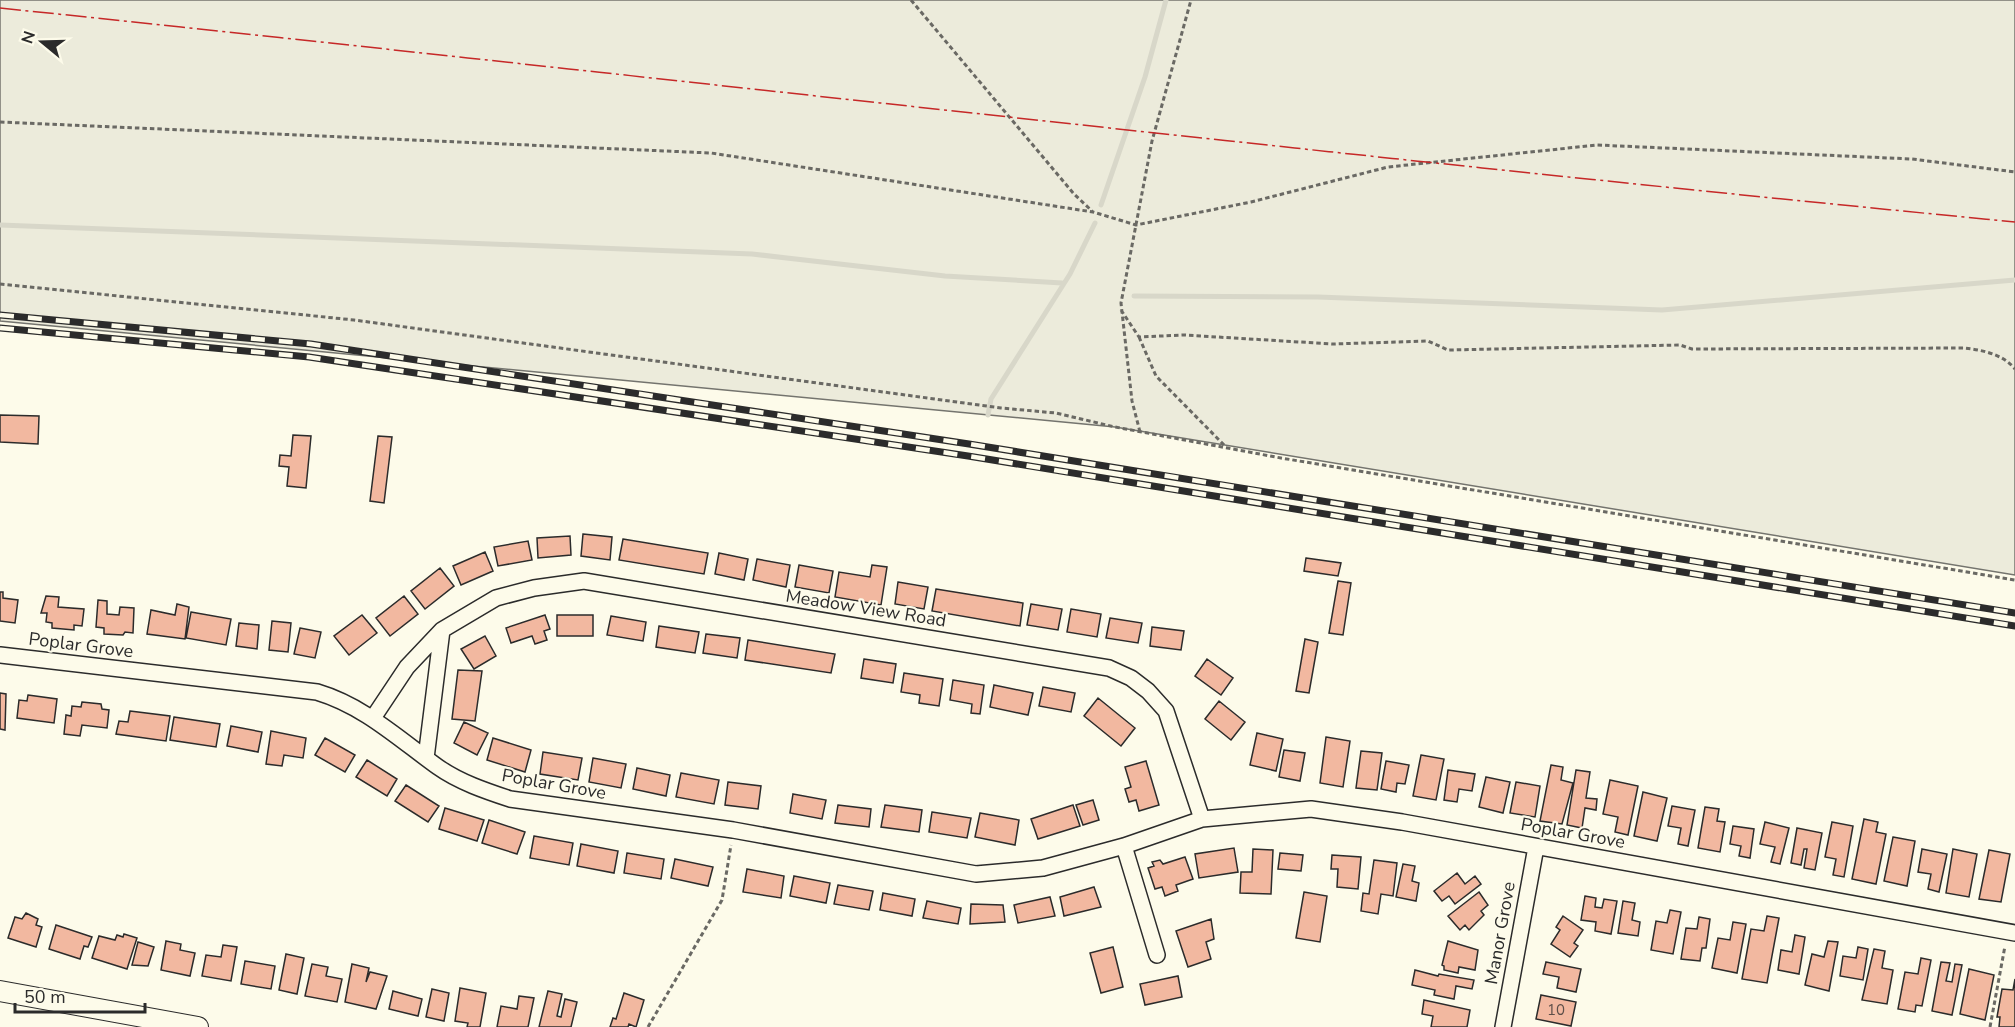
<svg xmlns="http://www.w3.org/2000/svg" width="2015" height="1027" viewBox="0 0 2015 1027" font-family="'Nunito Sans',sans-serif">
  <rect width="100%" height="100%" fill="#fdfbea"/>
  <path fill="#ecebdb" stroke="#74746e" stroke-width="1.5" d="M 0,0 L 2015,0 L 2015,575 L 1115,427 L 0,321 Z"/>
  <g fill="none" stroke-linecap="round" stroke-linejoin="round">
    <path stroke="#d8d7c9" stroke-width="5" d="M 1101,205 L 1145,77 L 1166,0
      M 0,225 L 752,254 L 945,276 L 1062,283
      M 1134,296 L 1318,297 L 1662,310 L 2015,280
      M 988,415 L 991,399 L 1070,274 L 1095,223"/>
  </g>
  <path fill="#f2b8a0" stroke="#2b2b2b" stroke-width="1.5" d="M 0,415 L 39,416 L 38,444 L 0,442 Z
    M 293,435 L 311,436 L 306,488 L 287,486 L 289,467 L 279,466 L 280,455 L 291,456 Z
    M 378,436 L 392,437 L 384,503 L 370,501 Z
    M 583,534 L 612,537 L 610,560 L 581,556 Z
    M 570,536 L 571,555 L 538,558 L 537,538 Z
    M 623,539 L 708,553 L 704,574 L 619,560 Z
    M 528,541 L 532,560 L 498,566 L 494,547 Z
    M 485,552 L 493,571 L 461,585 L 453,566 Z
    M 719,553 L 748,559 L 744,580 L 715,574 Z
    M 1306,558 L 1341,563 L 1338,576 L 1304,571 Z
    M 757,559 L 790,565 L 786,587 L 753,580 Z
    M 799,565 L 833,571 L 829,593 L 795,587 Z
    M 872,565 L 887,567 L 881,605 L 835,597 L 839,572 L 870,577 Z
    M 440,568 L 454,586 L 425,609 L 411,591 Z
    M 1338,581 L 1351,583 L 1343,635 L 1329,633 Z
    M 898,582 L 928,587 L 924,609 L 895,604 Z
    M 936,589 L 1023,603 L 1020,626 L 932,611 Z
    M 0,592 L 3,592 L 3,598 L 18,600 L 15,623 L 0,621 Z
    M 46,596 L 59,597 L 58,607 L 84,609 L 82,626 L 74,625 L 74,630 L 52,628 L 52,623 L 46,622 L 47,613 L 41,613 Z
    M 404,596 L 418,614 L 390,636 L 376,618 Z
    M 98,600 L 107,601 L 107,614 L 119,615 L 120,607 L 134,608 L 133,633 L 125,632 L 123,635 L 104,634 L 104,628 L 96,627 Z
    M 177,604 L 189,607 L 185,639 L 147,634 L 151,610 L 175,615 Z
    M 1031,604 L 1062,609 L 1058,630 L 1027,625 Z
    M 1071,609 L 1101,614 L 1097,637 L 1067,632 Z
    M 191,612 L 231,619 L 226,645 L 186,638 Z
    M 362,615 L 377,633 L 349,655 L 334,636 Z
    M 545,615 L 550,629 L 544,631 L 547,640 L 535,644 L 532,636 L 511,643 L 506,628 Z
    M 557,615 L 593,615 L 593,636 L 557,636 Z
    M 611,616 L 646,622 L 643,641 L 607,635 Z
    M 1110,618 L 1142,623 L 1138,643 L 1106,638 Z
    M 272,621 L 291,623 L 288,652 L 269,650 Z
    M 239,623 L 259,625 L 257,649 L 236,646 Z
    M 659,626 L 699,632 L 695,653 L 656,647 Z
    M 1152,627 L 1184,631 L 1181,650 L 1150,646 Z
    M 300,628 L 321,632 L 315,658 L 294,654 Z
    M 706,634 L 740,638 L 737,658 L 703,653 Z
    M 485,636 L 496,656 L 474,669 L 461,649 Z
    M 1305,639 L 1318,642 L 1309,693 L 1296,691 Z
    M 748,640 L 835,654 L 831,673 L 745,660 Z
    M 864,659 L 896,664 L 893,683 L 861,678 Z
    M 1207,659 L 1233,678 L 1221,695 L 1195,676 Z
    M 458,670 L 482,671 L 475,721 L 452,719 Z
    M 904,673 L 943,679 L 939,706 L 919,703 L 920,695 L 901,692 Z
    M 953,680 L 984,685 L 980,714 L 971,713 L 972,704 L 950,700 Z
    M 994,685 L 1033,693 L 1028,715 L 990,707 Z
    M 1043,687 L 1075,693 L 1071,712 L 1039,706 Z
    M 0,693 L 6,694 L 5,730 L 0,729 Z
    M 28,695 L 57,699 L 54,723 L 17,718 L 19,700 L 27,701 Z
    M 1098,698 L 1135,728 L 1121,746 L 1084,716 Z
    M 1219,701 L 1245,722 L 1231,740 L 1205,719 Z
    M 82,702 L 101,704 L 102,709 L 109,710 L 107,728 L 82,725 L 80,736 L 64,734 L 66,715 L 71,716 L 72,706 L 81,707 Z
    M 130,711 L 170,716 L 166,741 L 116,734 L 119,721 L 128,722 Z
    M 174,717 L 220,724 L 216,747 L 170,740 Z
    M 464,722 L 488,733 L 477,755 L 454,743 Z
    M 231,726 L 262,732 L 258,752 L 227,746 Z
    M 271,731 L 306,738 L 303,758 L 284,755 L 282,766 L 266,764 Z
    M 1257,733 L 1283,739 L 1276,771 L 1250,765 Z
    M 1326,737 L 1350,741 L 1343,787 L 1320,783 Z
    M 325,738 L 355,755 L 345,772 L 315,755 Z
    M 493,738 L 531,750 L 525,772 L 487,760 Z
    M 1284,750 L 1305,753 L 1300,781 L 1279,777 Z
    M 1361,751 L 1382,753 L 1377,790 L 1356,788 Z
    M 543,752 L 582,758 L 578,780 L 540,774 Z
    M 1421,755 L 1444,759 L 1436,800 L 1413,796 Z
    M 593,758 L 626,764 L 621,788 L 589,782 Z
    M 367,760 L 397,779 L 387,796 L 356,777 Z
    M 1146,761 L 1159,805 L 1139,811 L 1136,800 L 1129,802 L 1125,789 L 1131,787 L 1125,767 Z
    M 1386,761 L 1409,765 L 1405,784 L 1397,783 L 1396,792 L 1381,789 Z
    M 1551,765 L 1563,767 L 1561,780 L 1573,783 L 1562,824 L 1540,821 Z
    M 637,768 L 670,775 L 666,796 L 633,789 Z
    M 1448,770 L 1475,774 L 1472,791 L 1459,789 L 1457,802 L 1444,800 Z
    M 1576,770 L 1590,772 L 1586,798 L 1597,799 L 1596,810 L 1585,808 L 1582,828 L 1567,825 Z
    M 681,773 L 719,780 L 714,804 L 676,797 Z
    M 1486,777 L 1510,782 L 1503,813 L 1479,807 Z
    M 1610,780 L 1638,786 L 1628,835 L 1615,832 L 1618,817 L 1603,814 Z
    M 728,782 L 761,786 L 758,809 L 725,805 Z
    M 1516,782 L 1540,786 L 1535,817 L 1510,813 Z
    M 406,785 L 439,806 L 428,822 L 395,801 Z
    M 1643,792 L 1667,798 L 1657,841 L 1634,836 Z
    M 793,794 L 826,800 L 822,819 L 790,813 Z
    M 1093,800 L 1099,820 L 1083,825 L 1076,805 Z
    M 838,805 L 871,809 L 869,827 L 835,823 Z
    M 885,805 L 922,810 L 919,832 L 881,827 Z
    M 1073,805 L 1080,826 L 1038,839 L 1031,819 Z
    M 1672,806 L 1695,810 L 1688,846 L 1678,844 L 1681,828 L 1668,826 Z
    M 1705,807 L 1719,809 L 1717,821 L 1725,822 L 1720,852 L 1698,848 Z
    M 445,808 L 484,820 L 477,841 L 439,829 Z
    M 932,812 L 971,818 L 967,838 L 929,832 Z
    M 980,813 L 1019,820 L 1015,845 L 975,837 Z
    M 1864,819 L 1878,822 L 1876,832 L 1886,834 L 1876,884 L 1852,879 Z
    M 489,820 L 525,832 L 517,854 L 482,843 Z
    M 1765,822 L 1789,828 L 1780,864 L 1771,862 L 1775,847 L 1760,844 Z
    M 1832,822 L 1853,826 L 1844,877 L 1833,875 L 1836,859 L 1825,857 Z
    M 1733,826 L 1754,829 L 1750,858 L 1739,856 L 1741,846 L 1730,844 Z
    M 1797,828 L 1822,833 L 1815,870 L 1804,868 L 1807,849 L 1804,849 L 1801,865 L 1791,863 Z
    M 534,836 L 573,843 L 569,865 L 530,858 Z
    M 1893,837 L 1915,841 L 1907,886 L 1884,881 Z
    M 581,844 L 618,851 L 614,873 L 577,866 Z
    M 1234,848 L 1238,872 L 1199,878 L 1195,854 Z
    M 1253,849 L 1273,850 L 1271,894 L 1240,893 L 1241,872 L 1252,872 Z
    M 1922,849 L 1947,854 L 1939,892 L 1928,889 L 1931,874 L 1918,872 Z
    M 1953,849 L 1977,854 L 1969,897 L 1946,893 Z
    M 1989,850 L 2010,854 L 2001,902 L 1979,899 Z
    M 627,853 L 664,859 L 661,879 L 624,873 Z
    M 1280,853 L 1303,855 L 1301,871 L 1278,869 Z
    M 1332,855 L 1361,857 L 1358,889 L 1337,887 L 1338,869 L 1331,869 Z
    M 1185,857 L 1193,879 L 1176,885 L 1178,891 L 1165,896 L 1162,887 L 1155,889 L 1148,868 L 1154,866 L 1152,862 L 1160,860 L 1163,864 Z
    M 675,859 L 713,867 L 708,886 L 671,878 Z
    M 1374,860 L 1397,863 L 1393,896 L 1381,894 L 1378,914 L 1361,911 L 1363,893 L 1369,894 Z
    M 1403,864 L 1415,866 L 1412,881 L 1419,883 L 1416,901 L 1396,897 Z
    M 747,869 L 784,876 L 781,898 L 743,892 Z
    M 1457,873 L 1465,884 L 1475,876 L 1481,884 L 1455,904 L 1449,896 L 1442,901 L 1434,891 Z
    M 794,876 L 830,883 L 826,903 L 790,896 Z
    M 838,885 L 873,891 L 869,910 L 834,904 Z
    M 1094,887 L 1101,907 L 1064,916 L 1060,897 Z
    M 1304,892 L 1327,896 L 1320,942 L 1296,938 Z
    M 1479,892 L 1488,905 L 1481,911 L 1484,915 L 1469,930 L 1465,925 L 1460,930 L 1448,916 Z
    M 883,893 L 915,899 L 912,916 L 880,910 Z
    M 1585,896 L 1596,898 L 1595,907 L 1602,908 L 1604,899 L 1617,901 L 1611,934 L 1595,931 L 1596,922 L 1581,920 Z
    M 1050,897 L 1055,916 L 1018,923 L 1014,905 Z
    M 927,901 L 961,908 L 958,924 L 923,918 Z
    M 1623,901 L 1635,903 L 1632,920 L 1640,922 L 1638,936 L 1618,933 Z
    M 971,904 L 1003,905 L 1005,922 L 970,924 Z
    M 1670,910 L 1681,912 L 1673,954 L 1651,950 L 1656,921 L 1667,923 Z
    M 26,913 L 38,919 L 36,925 L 42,927 L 36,947 L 8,938 L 15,917 L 22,919 Z
    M 1563,916 L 1583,930 L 1574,943 L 1578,946 L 1570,957 L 1551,944 L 1560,930 L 1556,927 Z
    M 1767,916 L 1779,918 L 1767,983 L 1742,979 L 1751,929 L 1764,931 Z
    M 1699,917 L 1710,919 L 1706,948 L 1702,948 L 1700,961 L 1681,959 L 1686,928 L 1697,929 Z
    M 1211,919 L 1214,939 L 1206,942 L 1211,959 L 1188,967 L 1176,931 Z
    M 1733,922 L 1746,924 L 1737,973 L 1712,968 L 1718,938 L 1730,940 Z
    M 56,925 L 92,937 L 88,947 L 84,946 L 80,959 L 49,949 Z
    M 124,934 L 137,938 L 127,969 L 92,958 L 99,936 L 115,940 L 117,935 L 123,937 Z
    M 1795,935 L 1805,937 L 1799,974 L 1778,970 L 1781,950 L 1792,952 Z
    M 166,941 L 181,944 L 180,950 L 195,953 L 190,976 L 161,970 Z
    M 1448,941 L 1478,950 L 1475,970 L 1459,967 L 1458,973 L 1444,970 L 1444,966 L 1442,965 Z
    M 1828,941 L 1838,942 L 1829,991 L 1805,985 L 1812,954 L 1824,957 Z
    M 138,942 L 154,947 L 148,966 L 132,965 Z
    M 223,945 L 237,947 L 231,981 L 202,976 L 206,955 L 221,957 Z
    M 1113,947 L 1123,987 L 1101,993 L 1090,953 Z
    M 1858,947 L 1868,949 L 1863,980 L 1840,976 L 1843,956 L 1856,958 Z
    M 1874,949 L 1885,951 L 1882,968 L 1893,970 L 1887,1004 L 1862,1000 Z
    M 286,954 L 304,958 L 297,994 L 279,990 Z
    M 1921,958 L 1931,960 L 1922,1006 L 1916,1005 L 1915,1012 L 1898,1009 L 1905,972 L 1918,974 Z
    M 245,961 L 275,966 L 271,989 L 241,984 Z
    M 1546,962 L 1581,969 L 1576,992 L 1557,988 L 1559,977 L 1543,974 Z
    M 1941,962 L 1950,963 L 1946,981 L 1952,982 L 1955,964 L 1962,965 L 1952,1015 L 1932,1011 Z
    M 312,964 L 328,967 L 326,976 L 342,979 L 337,1002 L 305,996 Z
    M 352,964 L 369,968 L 366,982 L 370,972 L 387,976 L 376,1009 L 345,1002 Z
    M 1969,969 L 1994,975 L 1985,1020 L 1960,1014 Z
    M 1415,970 L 1438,976 L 1439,974 L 1474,980 L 1472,989 L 1456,986 L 1454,999 L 1434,995 L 1435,990 L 1412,985 Z
    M 1178,976 L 1182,997 L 1145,1005 L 1140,984 Z
    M 2015,979 L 2015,1027 L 1999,1027 L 2000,1017 L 1997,1017 L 2002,989 L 2013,990 Z
    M 460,988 L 486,993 L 480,1027 L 467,1027 L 468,1023 L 455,1021 Z
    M 432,989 L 449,993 L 444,1021 L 426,1017 Z
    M 393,991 L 422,999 L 418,1016 L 389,1009 Z
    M 548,991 L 562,994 L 557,1016 L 561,1017 L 565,999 L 577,1002 L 571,1027 L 539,1027 Z
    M 624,993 L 644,1000 L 636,1027 L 629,1024 L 628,1027 L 610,1027 L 613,1018 L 616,1019 Z
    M 1541,995 L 1576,1002 L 1571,1026 L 1536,1019 Z
    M 519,996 L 534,998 L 528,1027 L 497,1027 L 501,1006 L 517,1009 Z
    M 1424,1000 L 1470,1010 L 1467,1027 L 1431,1027 L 1433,1016 L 1422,1014 Z"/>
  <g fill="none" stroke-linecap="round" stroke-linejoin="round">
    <g stroke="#2b2b2b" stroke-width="18">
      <path id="minor" d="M 0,655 L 317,692 C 364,706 399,739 438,767 C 459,782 486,791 510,799 L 733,830 L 976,874 L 1043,868 L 1124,846 L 1202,819 L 1311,809 L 1402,822 L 2015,933
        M 373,718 L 407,667 L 442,630 L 496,598 L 534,588 L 584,581 L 1109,668 L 1131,678 L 1148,691 L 1166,711 L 1202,819
        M 426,758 L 442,630
        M 1124,846 L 1157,955
        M 1503,1027 L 1536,847"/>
    </g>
    <g stroke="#2b2b2b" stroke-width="22">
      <path id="tertiary" d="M 0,991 L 198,1027"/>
    </g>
    <path stroke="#6a6964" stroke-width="3" stroke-dasharray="4.5 3" stroke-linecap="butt" d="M 911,0 L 1074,194 L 1093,212
      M 0,122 L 711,153 L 1093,212 L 1136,225 L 1251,202 L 1388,167 L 1597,145 L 1912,159 L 2015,172
      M 0,284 L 354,320 L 1001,408 L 1056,413 L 1115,427 L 1281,458 L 2015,580
      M 1121,310 L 1139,337 L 1184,335 L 1333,344 L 1428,341 L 1448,350 L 1680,345 L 1692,349 L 1964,348 C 1982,350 2003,354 2015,369
      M 1139,337 L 1156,376 L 1226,447
      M 1140,432 L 1132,401 L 1121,303 L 1152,141 L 1191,0
      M 648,1027 L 722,900 L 731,845
      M 1990,1027 L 2005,946"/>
    <use href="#minor" stroke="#fdfbea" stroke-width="15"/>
    <use href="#tertiary" stroke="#fdfbea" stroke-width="20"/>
    <g stroke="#2b2b2b" stroke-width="7">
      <path id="rail" d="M 0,315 L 311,344 L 969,444 L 2015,613
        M 0,328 L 309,357 L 968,456 L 2015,626"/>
    </g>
    <use href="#rail" stroke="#fdfbea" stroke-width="4.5" stroke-dasharray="14" stroke-linecap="butt"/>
    <path stroke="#c62828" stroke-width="1.5" stroke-dasharray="21 4.5 3 4.5" stroke-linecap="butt" d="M 0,8 C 672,78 1343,157 2015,222"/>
  </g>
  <g text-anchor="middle" stroke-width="4.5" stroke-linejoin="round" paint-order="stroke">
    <g font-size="15" fill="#5d4e48">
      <text x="1556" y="1015">10</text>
    </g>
    <g font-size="18" fill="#2b2b2b" stroke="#fdfbea">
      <text transform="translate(866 608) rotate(9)" y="6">Meadow View Road</text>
      <text transform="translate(81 645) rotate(7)" y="6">Poplar Grove</text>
      <text transform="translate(554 784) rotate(10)" y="6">Poplar Grove</text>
      <text transform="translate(1573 833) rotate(10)" y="6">Poplar Grove</text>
      <text transform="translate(1500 933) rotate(-80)" y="6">Manor Grove</text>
    </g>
  </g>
  <g transform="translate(42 42) rotate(289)" stroke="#fdfbea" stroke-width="4.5" paint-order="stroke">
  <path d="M0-4.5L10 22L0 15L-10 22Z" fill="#2b2b2b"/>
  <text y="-9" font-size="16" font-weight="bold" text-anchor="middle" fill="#2b2b2b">N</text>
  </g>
  <path d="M15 1003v9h130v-9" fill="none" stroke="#2b2b2b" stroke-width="3"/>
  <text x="24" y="1003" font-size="18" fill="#2b2b2b" stroke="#fdfbea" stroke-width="4.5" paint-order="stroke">50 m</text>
</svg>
